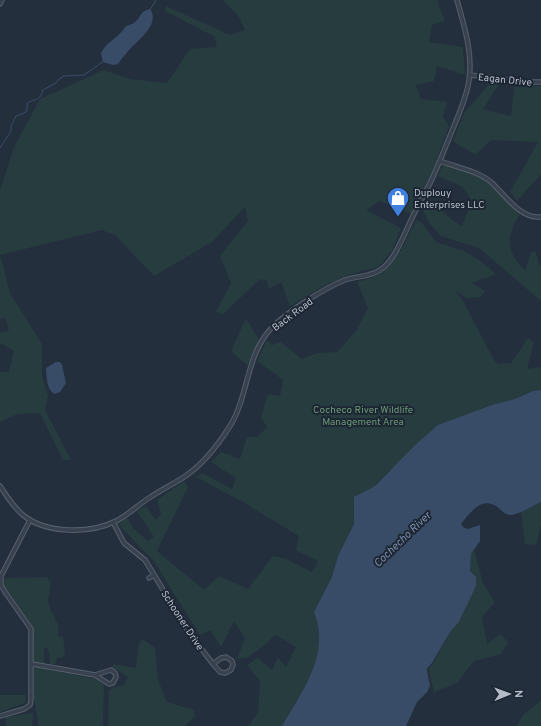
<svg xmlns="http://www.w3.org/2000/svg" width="541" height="726" viewBox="0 0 541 726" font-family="Overpass,sans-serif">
  <rect width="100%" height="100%" fill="#242f3e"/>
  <path fill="#263c3f" d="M 223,0 L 437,0 L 445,21 L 432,25 L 429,42 L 463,47 L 465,75 L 437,66 L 434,81 L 416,85 L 421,99 L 447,102 L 443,117 L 449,126 L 432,172 L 411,214 L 380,201 L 366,210 L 401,228 L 392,251 L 378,267 L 357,272 L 327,284 L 290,306 L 281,282 L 269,289 L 267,281 L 260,279 L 223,314 L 216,312 L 231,283 L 220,256 L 248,221 L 245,207 L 212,242 L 154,276 L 116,236 L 102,230 L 0,255 L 10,293 L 42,344 L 42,376 L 48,396 L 45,410 L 71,460 L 63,460 L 40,413 L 17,414 L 0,422 L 0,372 L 9,372 L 14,351 L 2,344 L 0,345 L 0,333 L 9,330 L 5,318 L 0,319 L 0,190 L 14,147 L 40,99 L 104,70 L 130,79 L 167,83 L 190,49 L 217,47 L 215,37 L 165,11 L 166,6 L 230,35 L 245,30 L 239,17 Z
    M 491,82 L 499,84 L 483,109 L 511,116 L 514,87 L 541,86 L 541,174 L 517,201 L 510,192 L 538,142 L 491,140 L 475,155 L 453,141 L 464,113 Z
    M 443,163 L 482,179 L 491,185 L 520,214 C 512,227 506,239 513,255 C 515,260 521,266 525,270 L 531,253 L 535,251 L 541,268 L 541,301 L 479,248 L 441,236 L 430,224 L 422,209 L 428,198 L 451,219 L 462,226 L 472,201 L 463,187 L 438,176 Z
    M 416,220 L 421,222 L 436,242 L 464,251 L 479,260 L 496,274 L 472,283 L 485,291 L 480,297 L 467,298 L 457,292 L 455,292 L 461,297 L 495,362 L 499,364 L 511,363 L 528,338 L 534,343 L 527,369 L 541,367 L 541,390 L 533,391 L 515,399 L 495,404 L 389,471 L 374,486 L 361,509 L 339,555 L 332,577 L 315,612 C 331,655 302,690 282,726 L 248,726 L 258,713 L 260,681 L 247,665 L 258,658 L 272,670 L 278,658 L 286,667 L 296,647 L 275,635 L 266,644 L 247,658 L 237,659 L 245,638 L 234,621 L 221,647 L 210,630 L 200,635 L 153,560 L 137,544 L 118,524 L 127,518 L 133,528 L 148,541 L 154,537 L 137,511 L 146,506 L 156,520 L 161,514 L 157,500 L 184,481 L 188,487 L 157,551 L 204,590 L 219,576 L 248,589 L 273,556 L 286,559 L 312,572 L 318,561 L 296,550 L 299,536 L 243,502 L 196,477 L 202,473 L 232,489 L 236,478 L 211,462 L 221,452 L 240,459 L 247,437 L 257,437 L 267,427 L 261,417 L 268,394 L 280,396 L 283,380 L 257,361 L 267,340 L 272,345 L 281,342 L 302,359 L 317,353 L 337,352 L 356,331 L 368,308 L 357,282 C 379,277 389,270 399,251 L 401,251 Z
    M 246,318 L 259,340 L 248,366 L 231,351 Z
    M 541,502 L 541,525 L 536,545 L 525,544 L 521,512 Z
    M 474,550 L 483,583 L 495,602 L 482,617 L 487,644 L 500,634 L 508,642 L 501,654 L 474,661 L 457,683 L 434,692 L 428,668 L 433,664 L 450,632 L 459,622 L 476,586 L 476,577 L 470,571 L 471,554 Z
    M 47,577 L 51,584 L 48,601 L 50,609 L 58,624 L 59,637 L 63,636 L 65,654 L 62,658 L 57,658 L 55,664 L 50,664 L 49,651 L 46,647 L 44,649 L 44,664 L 36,663 L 34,661 L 33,633 L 32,625 L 5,587 L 4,579 L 6,578 Z
    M 142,639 L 155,648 L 158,680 L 167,702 L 194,710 L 195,716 L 185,726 L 108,726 L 109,691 L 112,688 L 124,685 L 128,677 L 112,667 L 113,664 L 136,668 L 138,647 Z
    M 36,667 L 96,679 L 104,685 L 103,726 L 38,726 L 38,720 L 34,699 L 34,669 Z
    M 0,695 L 26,695 L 25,703 L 0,712 Z
    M 541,701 L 541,726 L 516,726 L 525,713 Z
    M 33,713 L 32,726 L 6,726 L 6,717 Z"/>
  <path fill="#394c67" d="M 150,9 C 161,24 137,41 128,51 C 125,55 121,59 118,64 L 113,65 L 103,62 L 101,53 C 106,42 120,37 126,26 C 130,25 135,23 138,19 C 142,13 142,11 150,9 Z
    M 56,362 L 60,362 L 62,365 L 66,383 L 60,392 L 54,394 C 46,388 47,377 46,368 Z
    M 541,390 L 541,502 C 532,506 522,513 512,515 C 505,516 502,510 496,506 C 481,497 470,513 461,524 L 464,528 L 468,529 L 480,525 L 480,541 L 471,554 L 470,571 L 476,577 L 476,586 L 459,622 L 450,632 L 432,663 L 427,668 L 427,671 L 430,686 L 427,692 L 417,702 L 406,726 L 282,726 C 302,691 331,654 314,612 L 332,577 L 338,556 L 354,524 L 354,497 L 375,486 L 415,445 L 438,425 L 495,404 L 515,399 L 533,391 Z"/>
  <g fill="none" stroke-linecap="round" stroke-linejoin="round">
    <path stroke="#394c67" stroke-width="1" d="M 150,10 L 156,0
      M 0,148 L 11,131 L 11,126 L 16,116 L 22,114 L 27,111 L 27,103 C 35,98 39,103 43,90 L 56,83 L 59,79 L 64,76 L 84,75 L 104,61"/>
    <g stroke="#565f6c" stroke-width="5.5">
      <path id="street" d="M 0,4 L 2,0
        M 470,75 L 528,82 L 541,82
        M 440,161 C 456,167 478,171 491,182 C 505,195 520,219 541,217
        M 0,486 C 7,496 13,507 23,515 C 46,534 90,534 116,521 C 128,515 138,505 149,498 C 161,490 173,484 184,477 C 204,464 218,445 230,426 C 248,397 246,359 268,332 C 282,315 324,288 345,280 C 357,276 370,277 380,270 C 395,261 404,234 412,218 C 418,205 426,192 432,179 C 440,161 447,143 454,126 C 460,111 467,96 469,80 C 473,52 464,26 457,0
        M 113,522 L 124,543 L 145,560 L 190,634 L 213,664
        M 149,578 L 154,575
        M 226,657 L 232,661 L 233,665 L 231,670 L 225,673 L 220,672 L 213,664 L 221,658 Z
        M 32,664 L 95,675 L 109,684 L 113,683 L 116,677 L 115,673 L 111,670 L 95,675
        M 0,716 L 24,709 L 30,705 L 31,700 L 31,629 L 5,592 L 1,585 L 1,576 L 30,520"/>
    </g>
    <use href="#street" stroke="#38414e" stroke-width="3.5"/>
  </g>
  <defs>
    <g id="shop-pin" transform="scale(1.15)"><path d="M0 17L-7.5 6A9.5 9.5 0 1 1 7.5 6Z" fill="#3f7fe0" stroke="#1d2633"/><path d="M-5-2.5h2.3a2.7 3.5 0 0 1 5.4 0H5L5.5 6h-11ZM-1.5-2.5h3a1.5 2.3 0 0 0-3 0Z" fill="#fff"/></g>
  </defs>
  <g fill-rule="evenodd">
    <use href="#shop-pin" x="398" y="198"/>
  </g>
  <g text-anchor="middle" stroke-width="4" stroke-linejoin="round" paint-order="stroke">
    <g font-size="10" fill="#b4bcc9" stroke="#1d2633">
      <text transform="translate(505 79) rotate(6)" y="4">Eagan Drive</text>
      <text transform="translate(292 314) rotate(-37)" y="4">Back Road</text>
      <text transform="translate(183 620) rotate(57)" y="4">Schooner Drive</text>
    </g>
    <g font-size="10" fill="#b4bcc9" stroke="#1d2633" text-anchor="start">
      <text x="414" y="196">Duplouy<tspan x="414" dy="12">Enterprises LLC</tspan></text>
    </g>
    <g font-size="10" fill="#6b9a76" stroke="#1d2633">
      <text x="363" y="413">Cocheco River Wildlife<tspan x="363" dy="12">Management Area</tspan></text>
    </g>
    <g font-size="11" font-style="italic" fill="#7c92b1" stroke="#1d2633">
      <text transform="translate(402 539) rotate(-44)" y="4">Cochecho River</text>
    </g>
  </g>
  <g transform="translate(509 694) rotate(89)" stroke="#1d2633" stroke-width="3" paint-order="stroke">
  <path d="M0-3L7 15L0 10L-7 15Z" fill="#b4bcc9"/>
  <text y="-6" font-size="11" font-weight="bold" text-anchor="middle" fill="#b4bcc9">N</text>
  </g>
</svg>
